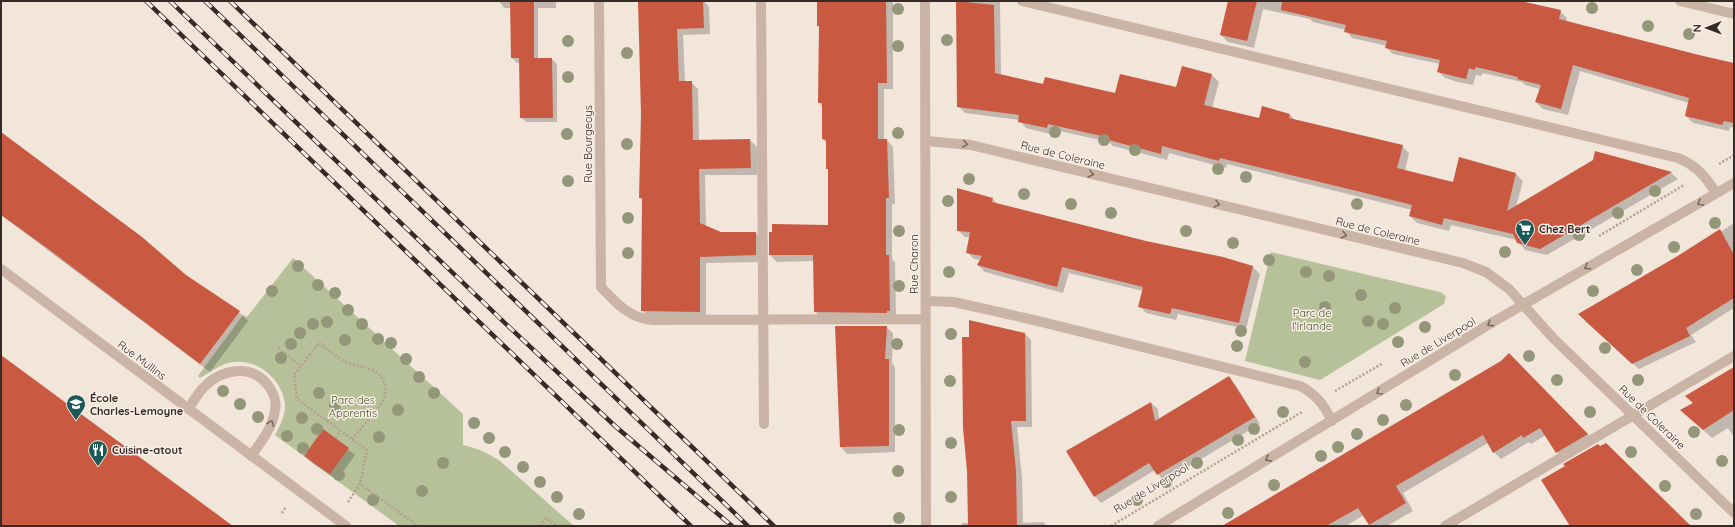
<svg xmlns="http://www.w3.org/2000/svg" width="1735" height="527" viewBox="0 0 1735 527" font-family="Quicksand,sans-serif">
  <rect width="100%" height="100%" fill="#f2e5da"/>
  <path fill="#b6c199" d="M 1271,252 L 1440,292 L 1446,296 L 1444,304 L 1320,380 L 1245,361 Z
    M 293,258 L 463,414 L 463,445 C 477,448 488,453 500,461 L 574,526 L 399,526 L 275,435 C 280,426 286,414 285,403 C 281,377 254,356 228,363 C 218,366 209,373 200,378 L 198,376 L 243,315 L 247,317 Z"/>
  <path fill="#0003" d="M 499,1 L 556,1 L 556,8 L 538,8 L 538,59 L 552,59 L 557,64 L 557,122 L 526,122 L 521,117 L 520,63 L 517,63 L 512,58 L 512,8 L 504,8 Z
    M 639,1 L 704,1 L 709,7 L 710,34 L 683,35 L 685,82 L 691,82 L 698,89 L 699,140 L 750,140 L 757,147 L 757,175 L 705,175 L 706,227 L 721,233 L 756,233 L 762,240 L 762,262 L 706,263 L 706,318 L 648,317 L 642,310 L 643,200 L 640,198 L 642,114 Z
    M 818,1 L 893,1 L 893,89 L 884,89 L 884,140 L 887,140 L 893,147 L 895,204 L 892,204 L 892,259 L 895,262 L 896,317 L 821,318 L 815,311 L 814,261 L 777,262 L 770,255 L 829,226 L 829,170 L 827,168 L 827,143 L 823,139 L 822,106 L 819,102 L 820,27 L 818,25 Z
    M 958,1 L 1000,1 L 1001,75 L 1044,85 L 1116,94 L 1177,88 L 1182,67 L 1212,75 L 1219,82 L 1212,108 L 1260,119 L 1263,107 L 1290,115 L 1295,120 L 1402,146 L 1409,153 L 1405,171 L 1454,183 L 1516,174 L 1523,181 L 1516,207 L 1594,161 L 1596,153 L 1671,173 L 1678,179 L 1547,255 L 1525,250 L 1517,240 L 1451,225 L 1449,231 L 1417,223 L 1410,216 L 1412,210 L 1227,164 L 1226,168 L 1169,153 L 1167,160 L 1113,146 L 1109,142 L 1055,130 L 1054,135 L 1026,128 L 1019,120 L 965,113 L 958,106 Z
    M 1229,1 L 1515,1 L 1560,11 L 1567,18 L 1566,22 L 1699,56 L 1734,64 L 1734,128 L 1730,127 L 1729,131 L 1693,123 L 1686,116 L 1689,103 L 1580,71 L 1568,115 L 1543,109 L 1536,102 L 1540,89 L 1525,85 L 1522,82 L 1483,73 L 1481,76 L 1476,75 L 1473,85 L 1458,82 L 1445,78 L 1438,71 L 1440,64 L 1393,54 L 1386,47 L 1387,46 L 1352,38 L 1346,30 L 1313,22 L 1310,19 L 1263,9 L 1254,48 L 1228,42 L 1221,35 Z
    M 1,133 L 186,276 L 239,312 L 248,321 L 210,372 L 1,215 Z
    M 992,199 L 998,204 L 1146,242 L 1223,258 L 1253,267 L 1260,274 L 1246,329 L 1178,314 L 1176,320 L 1146,313 L 1139,306 L 1143,291 L 1069,273 L 1063,293 L 985,272 L 978,265 L 981,260 L 974,259 L 967,252 L 970,237 L 965,237 L 958,230 Z
    M 1734,223 L 1734,308 L 1691,335 L 1696,342 L 1639,369 L 1585,321 Z
    M 836,327 L 886,327 L 893,333 L 892,363 L 895,367 L 895,452 L 847,454 L 841,447 Z
    M 1025,334 L 1031,340 L 1032,427 L 1017,427 L 1022,478 L 1023,523 L 1043,522 L 1047,526 L 962,526 L 962,523 L 969,523 Z
    M 1509,354 L 1595,442 L 1564,460 L 1557,452 L 1546,435 L 1531,444 L 1529,442 L 1501,459 L 1494,452 L 1488,443 L 1403,493 L 1413,511 L 1387,526 L 1371,526 L 1364,515 L 1346,526 L 1224,526 L 1501,361 Z
    M 1734,368 L 1734,437 L 1728,428 L 1712,438 L 1681,410 L 1694,404 Z
    M 1228,378 L 1235,384 L 1260,424 L 1164,481 L 1155,470 L 1101,503 L 1095,496 L 1151,403 L 1158,409 L 1159,419 Z
    M 324,431 L 355,455 L 337,480 L 312,463 L 306,456 Z"/>
  <path fill="#c95a41" d="M 510,1 L 534,1 L 534,58 L 552,58 L 553,118 L 520,118 L 519,58 L 511,58 Z
    M 638,1 L 703,1 L 704,28 L 677,29 L 679,81 L 692,81 L 693,140 L 750,139 L 751,168 L 699,169 L 700,223 L 721,232 L 756,232 L 756,255 L 700,257 L 700,312 L 641,311 L 642,198 L 639,198 L 641,114 Z
    M 817,1 L 886,1 L 887,83 L 878,83 L 878,139 L 887,139 L 889,198 L 886,198 L 886,255 L 889,255 L 890,311 L 887,311 L 887,313 L 814,312 L 813,255 L 769,255 L 769,232 L 772,232 L 772,224 L 828,225 L 828,169 L 826,169 L 826,140 L 822,139 L 822,103 L 818,103 L 819,26 L 817,26 Z
    M 956,1 L 994,5 L 995,73 L 1043,84 L 1045,77 L 1115,93 L 1120,74 L 1176,87 L 1182,66 L 1212,74 L 1204,105 L 1259,118 L 1262,106 L 1290,114 L 1289,118 L 1403,145 L 1397,168 L 1453,182 L 1459,157 L 1516,173 L 1507,211 L 1593,160 L 1595,151 L 1672,172 L 1540,249 L 1517,243 L 1513,234 L 1444,218 L 1442,225 L 1409,216 L 1412,205 L 1361,192 L 1220,158 L 1219,161 L 1162,146 L 1161,154 L 1105,139 L 1106,137 L 1048,124 L 1047,128 L 1018,122 L 1019,115 L 957,107 Z
    M 1228,1 L 1257,1 L 1247,41 L 1220,35 Z
    M 1282,1 L 1521,1 L 1561,10 L 1559,19 L 1699,55 L 1734,63 L 1734,123 L 1724,121 L 1722,125 L 1685,116 L 1689,98 L 1573,65 L 1561,109 L 1535,102 L 1541,85 L 1517,79 L 1518,77 L 1476,67 L 1474,70 L 1469,68 L 1466,79 L 1437,72 L 1440,60 L 1385,48 L 1387,41 L 1344,32 L 1346,25 L 1281,10 Z
    M 1,132 L 142,237 L 186,275 L 240,311 L 200,364 L 47,248 L 1,215 Z
    M 957,188 L 993,198 L 992,202 L 1146,241 L 1223,257 L 1253,266 L 1239,323 L 1172,308 L 1170,314 L 1138,307 L 1143,287 L 1062,267 L 1057,287 L 977,265 L 982,256 L 966,253 L 970,232 L 957,231 Z
    M 1720,229 L 1734,255 L 1734,298 L 1686,328 L 1690,336 L 1632,364 L 1578,314 L 1676,257 Z
    M 969,320 L 1025,333 L 1026,421 L 1011,421 L 1016,471 L 1017,526 L 968,526 L 967,471 L 963,428 L 962,337 L 969,337 Z
    M 835,326 L 887,326 L 885,359 L 889,359 L 889,446 L 840,447 Z
    M 1509,353 L 1588,434 L 1556,453 L 1540,428 L 1523,438 L 1522,435 L 1493,453 L 1483,435 L 1396,486 L 1406,503 L 1369,525 L 1358,508 L 1326,526 L 1222,526 L 1501,361 Z
    M 1,355 L 233,526 L 1,526 Z
    M 1734,367 L 1734,410 L 1703,430 L 1680,410 L 1693,403 L 1685,396 Z
    M 1229,376 L 1255,417 L 1157,475 L 1149,463 L 1094,497 L 1066,451 L 1151,402 L 1155,421 Z
    M 323,429 L 349,448 L 330,474 L 304,456 Z
    M 1606,443 L 1691,526 L 1570,526 L 1541,480 L 1565,466 L 1563,464 L 1598,444 L 1600,446 Z"/>
  <g fill="none" stroke-linecap="round" stroke-linejoin="round">
    <path stroke="#b69e90" stroke-width="2.5" stroke-dasharray="2 2" stroke-linecap="butt" d="M 1719,164 L 1734,155
      M 1599,236 L 1684,185
      M 278,348 L 301,366
      M 1335,391 L 1383,363
      M 336,438 L 340,431
      M 352,439 C 362,427 375,414 383,400 C 386,394 386,388 384,382 C 376,364 358,369 344,361 C 335,356 327,349 319,343 L 294,375 L 297,399 L 367,450 L 360,484
      M 348,502 L 360,484 L 418,526
      M 282,513 L 286,507
      M 540,526 L 546,518 L 557,526
      M 1111,526 L 1302,412"/>
    <path stroke="#cab4a5" stroke-width="10" d="M 599,1 L 601,287 C 616,303 629,318 652,320 L 926,319
      M 761,1 L 764,424
      M 925,1 L 926,526
      M 1022,1 L 1678,158 C 1696,165 1706,177 1716,193
      M 1680,1 L 1734,14
      M 926,141 L 971,145 L 1463,263 L 1486,272 L 1509,289 L 1553,338 L 1734,513
      M 1,269 L 346,526
      M 926,301 L 954,302 L 1038,321 L 1300,386 C 1316,394 1324,405 1332,421
      M 188,409 C 193,402 198,393 204,387 C 222,369 250,364 267,384 C 273,391 277,401 275,410 C 273,427 261,442 251,456
      M 1158,526 L 1493,322 L 1734,183
      M 1445,526 L 1734,356"/>
    <g stroke="#362b27" stroke-width="4.5">
      <path id="rail" d="M 146,1 L 691,526
        M 170,1 L 507,325 L 615,426 L 732,526
        M 205,1 L 748,526
        M 230,1 L 774,526"/>
    </g>
    <use href="#rail" stroke="#faefe6" stroke-width="3" stroke-dasharray="9" stroke-linecap="butt"/>
  </g>
  <g fill="#949679">
    <circle cx="1592" cy="8" r="6"/>
    <circle cx="898" cy="9" r="6"/>
    <circle cx="1648" cy="26" r="6"/>
    <circle cx="1689" cy="34" r="6"/>
    <circle cx="947" cy="40" r="6"/>
    <circle cx="568" cy="41" r="6"/>
    <circle cx="898" cy="46" r="6"/>
    <circle cx="627" cy="53" r="6"/>
    <circle cx="568" cy="77" r="6"/>
    <circle cx="1055" cy="132" r="6"/>
    <circle cx="898" cy="133" r="6"/>
    <circle cx="567" cy="134" r="6"/>
    <circle cx="1104" cy="140" r="6"/>
    <circle cx="627" cy="144" r="6"/>
    <circle cx="1135" cy="150" r="6"/>
    <circle cx="1218" cy="169" r="6"/>
    <circle cx="1246" cy="177" r="6"/>
    <circle cx="969" cy="179" r="6"/>
    <circle cx="568" cy="181" r="6"/>
    <circle cx="1655" cy="191" r="6"/>
    <circle cx="1024" cy="194" r="6"/>
    <circle cx="948" cy="201" r="6"/>
    <circle cx="1071" cy="204" r="6"/>
    <circle cx="1357" cy="204" r="6"/>
    <circle cx="1111" cy="213" r="6"/>
    <circle cx="1618" cy="213" r="6"/>
    <circle cx="628" cy="218" r="6"/>
    <circle cx="1715" cy="223" r="6"/>
    <circle cx="899" cy="231" r="6"/>
    <circle cx="1186" cy="231" r="6"/>
    <circle cx="1579" cy="235" r="6"/>
    <circle cx="1233" cy="243" r="6"/>
    <circle cx="1674" cy="247" r="6"/>
    <circle cx="1505" cy="252" r="6"/>
    <circle cx="628" cy="253" r="6"/>
    <circle cx="1269" cy="260" r="6"/>
    <circle cx="298" cy="266" r="6"/>
    <circle cx="1637" cy="270" r="6"/>
    <circle cx="949" cy="272" r="6"/>
    <circle cx="1306" cy="272" r="6"/>
    <circle cx="1329" cy="276" r="6"/>
    <circle cx="318" cy="285" r="6"/>
    <circle cx="899" cy="286" r="6"/>
    <circle cx="272" cy="291" r="6"/>
    <circle cx="1593" cy="291" r="6"/>
    <circle cx="335" cy="293" r="6"/>
    <circle cx="1361" cy="295" r="6"/>
    <circle cx="1325" cy="307" r="6"/>
    <circle cx="1395" cy="308" r="6"/>
    <circle cx="348" cy="310" r="6"/>
    <circle cx="1368" cy="321" r="6"/>
    <circle cx="327" cy="322" r="6"/>
    <circle cx="313" cy="324" r="6"/>
    <circle cx="362" cy="324" r="6"/>
    <circle cx="1383" cy="324" r="6"/>
    <circle cx="1425" cy="327" r="6"/>
    <circle cx="1241" cy="331" r="6"/>
    <circle cx="300" cy="333" r="6"/>
    <circle cx="951" cy="334" r="6"/>
    <circle cx="378" cy="339" r="6"/>
    <circle cx="345" cy="340" r="6"/>
    <circle cx="1398" cy="342" r="6"/>
    <circle cx="391" cy="343" r="6"/>
    <circle cx="291" cy="344" r="6"/>
    <circle cx="897" cy="344" r="6"/>
    <circle cx="1237" cy="346" r="6"/>
    <circle cx="1605" cy="348" r="6"/>
    <circle cx="1529" cy="356" r="6"/>
    <circle cx="281" cy="358" r="6"/>
    <circle cx="406" cy="359" r="6"/>
    <circle cx="1305" cy="362" r="6"/>
    <circle cx="1455" cy="375" r="6"/>
    <circle cx="419" cy="377" r="6"/>
    <circle cx="1557" cy="380" r="6"/>
    <circle cx="1638" cy="380" r="6"/>
    <circle cx="950" cy="381" r="6"/>
    <circle cx="223" cy="391" r="6"/>
    <circle cx="319" cy="393" r="6"/>
    <circle cx="434" cy="393" r="6"/>
    <circle cx="240" cy="404" r="6"/>
    <circle cx="335" cy="405" r="6"/>
    <circle cx="1406" cy="405" r="6"/>
    <circle cx="398" cy="410" r="6"/>
    <circle cx="1283" cy="412" r="6"/>
    <circle cx="1590" cy="412" r="6"/>
    <circle cx="258" cy="417" r="6"/>
    <circle cx="302" cy="418" r="6"/>
    <circle cx="1383" cy="420" r="6"/>
    <circle cx="474" cy="423" r="6"/>
    <circle cx="317" cy="429" r="6"/>
    <circle cx="1254" cy="429" r="6"/>
    <circle cx="899" cy="430" r="6"/>
    <circle cx="1694" cy="432" r="6"/>
    <circle cx="1357" cy="434" r="6"/>
    <circle cx="287" cy="436" r="6"/>
    <circle cx="379" cy="437" r="6"/>
    <circle cx="489" cy="438" r="6"/>
    <circle cx="1238" cy="440" r="6"/>
    <circle cx="951" cy="443" r="6"/>
    <circle cx="1338" cy="447" r="6"/>
    <circle cx="303" cy="448" r="6"/>
    <circle cx="505" cy="452" r="6"/>
    <circle cx="1631" cy="452" r="6"/>
    <circle cx="1321" cy="456" r="6"/>
    <circle cx="1722" cy="461" r="6"/>
    <circle cx="443" cy="463" r="6"/>
    <circle cx="1197" cy="463" r="6"/>
    <circle cx="523" cy="467" r="6"/>
    <circle cx="898" cy="471" r="6"/>
    <circle cx="339" cy="475" r="6"/>
    <circle cx="540" cy="482" r="6"/>
    <circle cx="1166" cy="482" r="6"/>
    <circle cx="1274" cy="485" r="6"/>
    <circle cx="1665" cy="486" r="6"/>
    <circle cx="422" cy="491" r="6"/>
    <circle cx="557" cy="497" r="6"/>
    <circle cx="951" cy="497" r="6"/>
    <circle cx="373" cy="500" r="6"/>
    <circle cx="1137" cy="500" r="6"/>
    <circle cx="1228" cy="513" r="6"/>
    <circle cx="579" cy="514" r="6"/>
    <circle cx="1696" cy="514" r="6"/>
    <circle cx="899" cy="518" r="6"/>
  </g>
  <defs><path id="oneway-chevron" d="M-2-3.5L2.5 0L-2 3.5" fill="none" stroke-width="1.6" stroke-linecap="round" stroke-linejoin="round"/></defs>
  <g stroke="#796960">
    <use href="#oneway-chevron" transform="translate(965 144) rotate(9)"/>
    <use href="#oneway-chevron" transform="translate(1091 174) rotate(14)"/>
    <use href="#oneway-chevron" transform="translate(1700 203) rotate(150)"/>
    <use href="#oneway-chevron" transform="translate(1217 204) rotate(14)"/>
    <use href="#oneway-chevron" transform="translate(1344 235) rotate(14)"/>
    <use href="#oneway-chevron" transform="translate(1587 267) rotate(150)"/>
    <use href="#oneway-chevron" transform="translate(1490 324) rotate(148)"/>
    <use href="#oneway-chevron" transform="translate(1379 392) rotate(149)"/>
    <use href="#oneway-chevron" transform="translate(271 423) rotate(-68)"/>
    <use href="#oneway-chevron" transform="translate(1268 459) rotate(149)"/>
  </g>
  <defs>
    <g id="supermarket-pin" transform="scale(1)"><path d="M0 17L-7.5 6A9.5 9.5 0 1 1 7.5 6Z" fill="#1b5858" stroke="#faefe6"/><path d="M-6-5.5h2.5l.6 2H6L4.5 2H-2.5L-4.4-4H-6ZM-1.5 3.2a1.3 1.3 0 1 0 .1 0ZM3 3.2a1.3 1.3 0 1 0 .1 0Z" fill="#fff"/></g>
    <g id="school-pin" transform="scale(1)"><path d="M0 17L-7.5 6A9.5 9.5 0 1 1 7.5 6Z" fill="#1b5858" stroke="#faefe6"/><path d="M0-5L7-2L0 1L-7-2ZM-4 1L0 2.5L4 1V4Q0 6-4 4Z" fill="#fff"/></g>
    <g id="restaurant-pin" transform="scale(1)"><path d="M0 17L-7.5 6A9.5 9.5 0 1 1 7.5 6Z" fill="#1b5858" stroke="#faefe6"/><path d="M-5-6h1v4h1v-4h1v4h1v-4h1v5L-1.5 .5V6h-2V.5L-5-1ZM5-6V6H3V1.5H1.5Q1.5-4 5-6Z" fill="#fff"/></g>
  </defs>
  <g fill-rule="evenodd">
    <use href="#supermarket-pin" x="1525" y="229"/>
    <use href="#school-pin" x="76" y="404"/>
    <use href="#restaurant-pin" x="98" y="450"/>
  </g>
  <g text-anchor="middle" stroke-width="3" stroke-linejoin="round" paint-order="stroke">
    <g font-size="11" fill="#362b27" stroke="#faefe6">
      <text transform="translate(588 144) rotate(-90)" y="4">Rue Bourgeoys</text>
      <text transform="translate(1063 155) rotate(14)" y="4">Rue de Coleraine</text>
      <text transform="translate(1378 231) rotate(14)" y="4">Rue de Coleraine</text>
      <text transform="translate(914 264) rotate(-90)" y="4">Rue Charon</text>
      <text transform="translate(1438 342) rotate(-31)" y="4">Rue de Liverpool</text>
      <text transform="translate(142 360) rotate(37)" y="4">Rue Mullins</text>
      <text transform="translate(1652 417) rotate(44)" y="4">Rue de Coleraine</text>
      <text transform="translate(1151 488) rotate(-31)" y="4">Rue de Liverpool</text>
    </g>
    <g font-size="11" font-weight="bold" fill="#362b27" stroke="#faefe6" text-anchor="start">
      <text x="1539" y="233">Chez Bert</text>
      <text x="90" y="402">École<tspan x="90" dy="13">Charles-Lemoyne</tspan></text>
      <text x="112" y="454">Cuisine-atout</text>
    </g>
    <g font-size="11" fill="#48552a" stroke="#faefe6">
      <text x="1312" y="317">Parc de<tspan x="1312" dy="13">l'Irlande</tspan></text>
      <text x="353" y="404">Parc des<tspan x="353" dy="13">Apprentis</tspan></text>
    </g>
  </g>
  <rect width="1735" height="527" fill="none" stroke="#362b27" stroke-width="4"/>
  <g transform="translate(1707 28) rotate(269)" stroke="#faefe6" stroke-width="3" paint-order="stroke">
  <path d="M0-3L7 15L0 10L-7 15Z" fill="#362b27"/>
  <text y="-6" font-size="11" font-weight="bold" text-anchor="middle" fill="#362b27">N</text>
  </g>
</svg>
